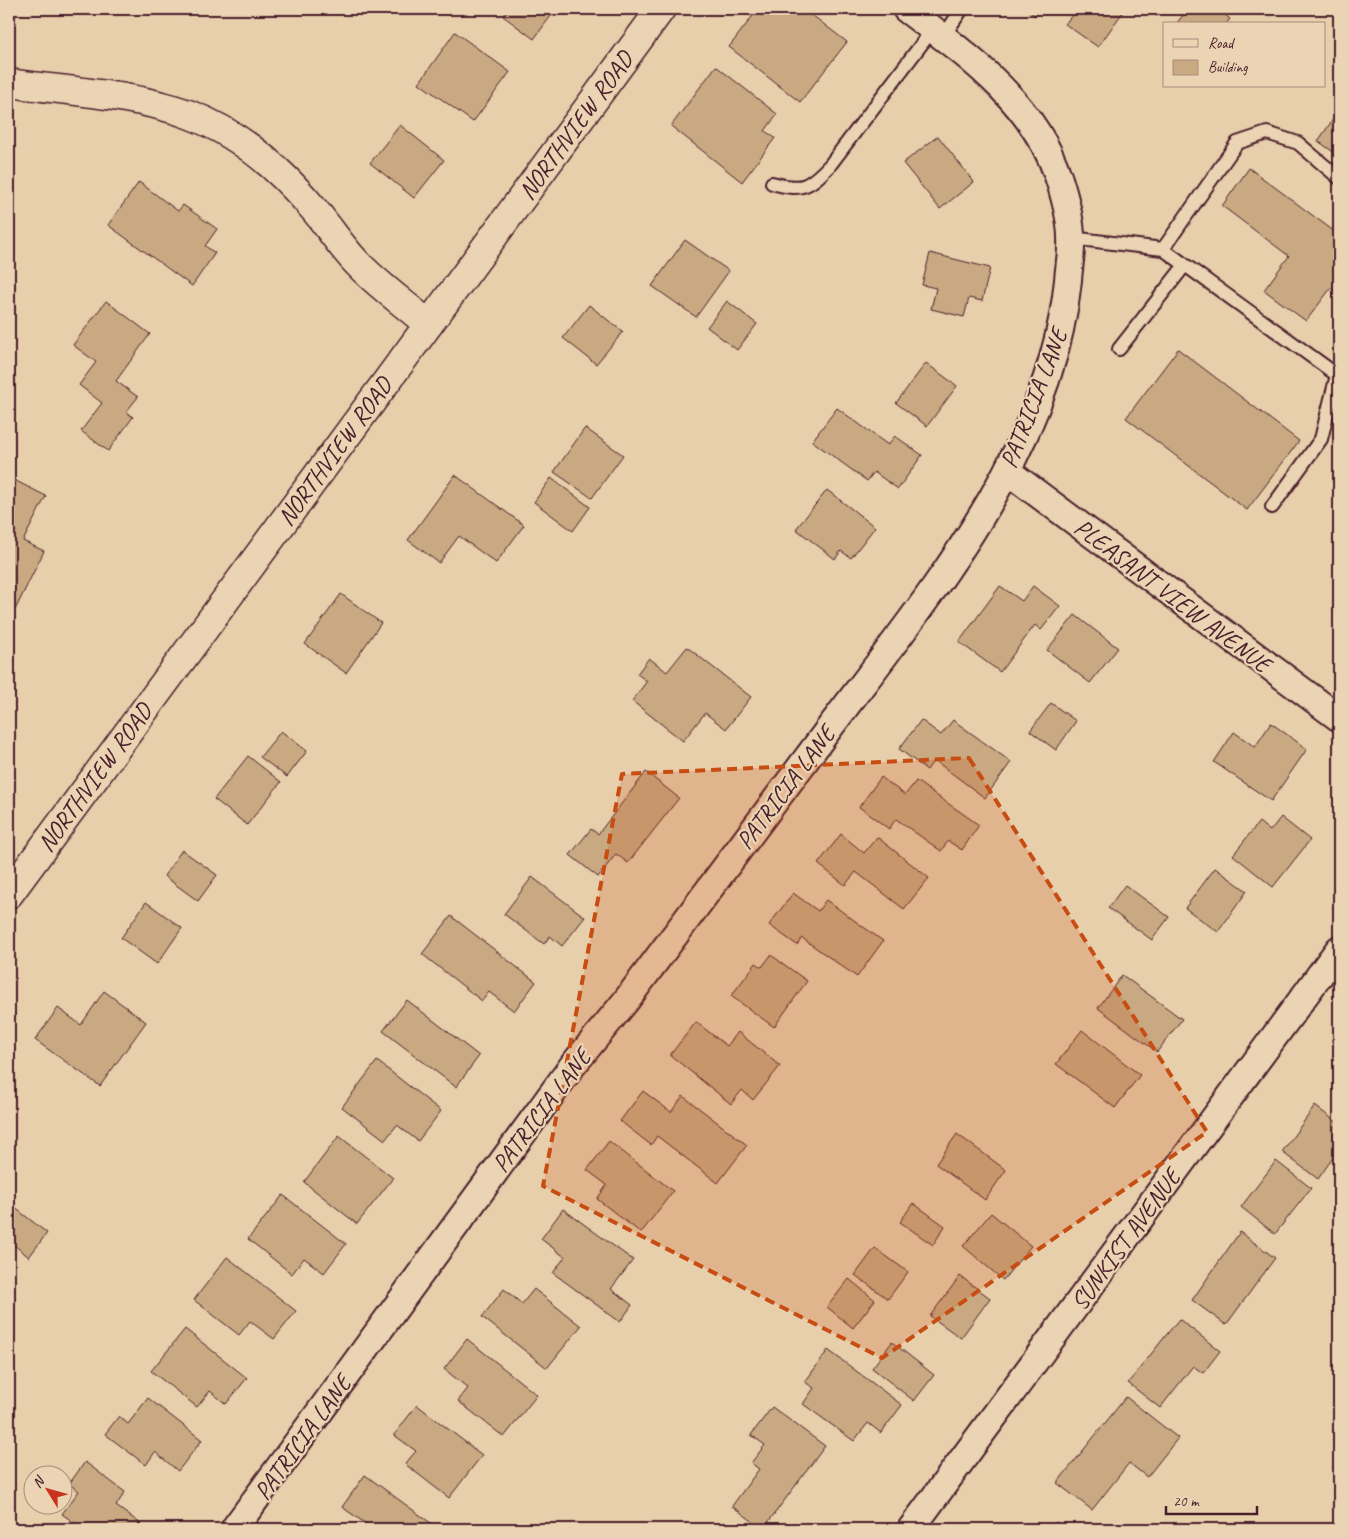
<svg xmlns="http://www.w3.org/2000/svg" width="1348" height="1538" viewBox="0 0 1348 1538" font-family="Caveat,sans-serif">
  <rect width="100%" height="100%" fill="#e7cfab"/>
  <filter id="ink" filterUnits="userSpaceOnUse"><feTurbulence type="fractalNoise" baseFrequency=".02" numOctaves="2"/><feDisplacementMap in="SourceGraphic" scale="10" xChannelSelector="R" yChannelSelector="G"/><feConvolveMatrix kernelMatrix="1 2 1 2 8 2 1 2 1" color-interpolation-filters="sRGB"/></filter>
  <g filter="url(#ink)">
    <path fill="#c8a981" stroke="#4a1f2b" d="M 509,9 L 556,9 L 534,39 L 503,16 Z
      M 758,9 L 804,9 L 847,42 L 800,102 L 729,47 Z
      M 1026,9 L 1040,9 L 1035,16 Z
      M 1077,9 L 1125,9 L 1098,47 L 1065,24 Z
      M 1146,9 L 1162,9 L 1157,16 Z
      M 1188,9 L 1218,9 L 1230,19 L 1226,24 L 1176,24 Z
      M 455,32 L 510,72 L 473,122 L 419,83 Z
      M 716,66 L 777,114 L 765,131 L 775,138 L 742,182 L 671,126 Z
      M 1339,111 L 1339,156 L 1318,141 Z
      M 400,125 L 444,160 L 414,198 L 370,163 Z
      M 938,136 L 974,182 L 940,209 L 903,163 Z
      M 1249,168 L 1339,235 L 1339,294 L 1331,288 L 1306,321 L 1264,290 L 1289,256 L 1222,206 Z
      M 139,182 L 178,211 L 183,205 L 217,229 L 205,246 L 215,253 L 192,286 L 108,225 Z
      M 685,240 L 729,271 L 696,317 L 652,286 Z
      M 930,253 L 990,268 L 982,301 L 969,298 L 964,317 L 931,309 L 936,288 L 922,285 Z
      M 9,282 L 15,287 L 9,294 Z
      M 106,301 L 150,334 L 116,381 L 138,397 L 126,412 L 133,417 L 108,451 L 81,431 L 102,403 L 79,385 L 96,362 L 73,345 Z
      M 727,301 L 757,324 L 737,350 L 707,327 Z
      M 589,305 L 623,332 L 596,364 L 563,338 Z
      M 1178,349 L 1299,441 L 1247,510 L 1126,418 Z
      M 926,363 L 957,386 L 927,426 L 896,403 Z
      M 837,408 L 888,445 L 895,436 L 922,455 L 898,489 L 874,472 L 867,481 L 812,441 Z
      M 585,428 L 623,455 L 592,498 L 554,472 Z
      M 455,475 L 524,525 L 496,563 L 459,536 L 439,563 L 408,540 Z
      M 551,478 L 590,507 L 573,531 L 534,502 Z
      M 16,481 L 46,496 L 23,541 L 44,551 L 14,612 L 9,609 L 9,496 Z
      M 827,490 L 875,527 L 851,558 L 841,551 L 835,559 L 796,529 Z
      M 1000,586 L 1022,601 L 1033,586 L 1060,606 L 1041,630 L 1035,625 L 1000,672 L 959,642 Z
      M 341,594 L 381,623 L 346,673 L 305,644 Z
      M 1075,615 L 1118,648 L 1090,683 L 1047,650 Z
      M 687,647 L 751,697 L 726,729 L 705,713 L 683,741 L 632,701 L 647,681 L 637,674 L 649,658 L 667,672 Z
      M 1051,703 L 1076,721 L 1056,750 L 1030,731 Z
      M 921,720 L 941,735 L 953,720 L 1011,762 L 985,798 L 934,760 L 927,770 L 899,749 Z
      M 1271,723 L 1307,749 L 1271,801 L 1214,762 L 1234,732 L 1255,747 Z
      M 281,731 L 307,751 L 287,777 L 260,757 Z
      M 248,756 L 281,782 L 247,825 L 214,799 Z
      M 646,772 L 679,798 L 628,863 L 616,854 L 598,877 L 570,855 L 591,829 L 598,834 Z
      M 881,777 L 905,795 L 916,781 L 979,825 L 962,850 L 948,841 L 941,851 L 896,819 L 889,829 L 859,807 Z
      M 1281,817 L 1310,840 L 1273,887 L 1233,855 L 1259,822 L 1270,831 Z
      M 841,834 L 864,853 L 877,837 L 929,878 L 904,909 L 856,872 L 845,885 L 818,864 Z
      M 182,850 L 217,875 L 198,901 L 164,876 Z
      M 1215,868 L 1247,891 L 1218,932 L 1185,908 Z
      M 532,877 L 585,917 L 562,946 L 550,936 L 544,944 L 504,914 Z
      M 1125,885 L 1169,917 L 1152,940 L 1108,908 Z
      M 793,893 L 818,911 L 826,900 L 883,941 L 857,977 L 802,938 L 797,945 L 769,925 Z
      M 146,902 L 182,928 L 157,964 L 121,938 Z
      M 451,916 L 536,982 L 514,1011 L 489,992 L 482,1001 L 422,954 Z
      M 771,955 L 807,981 L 774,1027 L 731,996 L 756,963 L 762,967 Z
      M 1122,975 L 1182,1019 L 1157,1052 L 1098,1008 Z
      M 104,991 L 146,1022 L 100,1086 L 35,1040 L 58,1008 L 81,1025 Z
      M 407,1000 L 479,1056 L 456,1087 L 383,1031 Z
      M 696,1022 L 727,1046 L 738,1032 L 780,1066 L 753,1100 L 742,1090 L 731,1104 L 670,1055 Z
      M 1082,1030 L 1140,1075 L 1115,1108 L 1056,1064 Z
      M 1339,1052 L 1339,1065 L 1333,1060 Z
      M 377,1061 L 441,1111 L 418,1141 L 397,1125 L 385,1140 L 342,1107 Z
      M 643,1091 L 671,1112 L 683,1096 L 747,1145 L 718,1183 L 657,1136 L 651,1145 L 620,1121 Z
      M 1315,1106 L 1339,1124 L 1339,1149 L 1318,1179 L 1282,1152 Z
      M 957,1134 L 1006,1170 L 985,1200 L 936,1164 Z
      M 339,1136 L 393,1178 L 357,1224 L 304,1182 Z
      M 609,1141 L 673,1191 L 641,1233 L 597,1199 L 607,1185 L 587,1170 Z
      M 1276,1161 L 1311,1188 L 1275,1234 L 1241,1207 Z
      M 283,1195 L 346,1244 L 324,1273 L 304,1258 L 292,1274 L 248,1239 Z
      M 9,1203 L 47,1233 L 29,1257 L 9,1241 Z
      M 913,1203 L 945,1226 L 933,1245 L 900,1222 Z
      M 563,1209 L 633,1260 L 611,1289 L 632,1305 L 620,1322 L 553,1273 L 565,1257 L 541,1239 Z
      M 991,1213 L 1031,1246 L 1003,1280 L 963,1246 Z
      M 1240,1232 L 1275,1258 L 1226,1325 L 1192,1300 Z
      M 875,1248 L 908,1272 L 888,1299 L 855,1275 Z
      M 227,1257 L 296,1311 L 274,1339 L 250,1321 L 239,1335 L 194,1300 Z
      M 960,1276 L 990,1298 L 961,1338 L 930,1316 Z
      M 849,1279 L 875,1300 L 853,1328 L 827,1307 Z
      M 504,1289 L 522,1304 L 534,1289 L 581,1326 L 547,1368 L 482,1317 Z
      M 1179,1319 L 1220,1351 L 1203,1373 L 1193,1366 L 1160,1408 L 1128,1383 Z
      M 185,1329 L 247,1378 L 226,1404 L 210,1391 L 197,1407 L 151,1371 Z
      M 467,1339 L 537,1395 L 504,1437 L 458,1401 L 468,1388 L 444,1369 Z
      M 892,1342 L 934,1375 L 914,1401 L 872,1368 Z
      M 828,1350 L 902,1405 L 881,1433 L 868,1423 L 854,1441 L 803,1404 L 814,1388 L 805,1382 Z
      M 1126,1397 L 1178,1438 L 1147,1477 L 1129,1463 L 1092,1510 L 1057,1483 Z
      M 148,1398 L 202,1440 L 178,1471 L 155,1452 L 146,1465 L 105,1434 L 119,1416 L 128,1424 Z
      M 417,1405 L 482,1455 L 449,1498 L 405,1464 L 416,1451 L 394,1435 Z
      M 772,1407 L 825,1446 L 763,1529 L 732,1506 L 759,1469 L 751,1463 L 765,1445 L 751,1435 Z
      M 85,1462 L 125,1492 L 116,1506 L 141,1524 L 136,1529 L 83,1529 L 62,1514 L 79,1491 L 69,1484 Z
      M 365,1475 L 439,1529 L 373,1529 L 342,1507 Z
      M 1056,1522 L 1067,1529 L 1051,1529 Z"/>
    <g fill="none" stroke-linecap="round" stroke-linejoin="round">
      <g stroke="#4a1f2b" stroke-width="16">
        <path id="service" d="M 943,37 L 962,9
          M 772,183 C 802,191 808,188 830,165 L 933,29
          M 1071,238 L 1163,249 L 1337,375 L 1339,375
          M 1163,249 L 1237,143 L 1267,133 L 1298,143 L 1339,178
          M 1119,349 L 1185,265
          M 1272,507 L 1321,439 L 1337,375"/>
      </g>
      <g stroke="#4a1f2b" stroke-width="30">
        <path id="minor" d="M 1007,471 L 1339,718
          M 234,1529 L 573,1065 L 625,1002 C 691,914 756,826 822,738 C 923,603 1051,455 1068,280 C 1069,266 1072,252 1071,238 C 1071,219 1065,198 1059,179 C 1035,103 967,55 906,9
          M 911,1529 L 1339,949"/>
      </g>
      <g stroke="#4a1f2b" stroke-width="31">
        <path id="tertiary" d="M 9,83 C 66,91 133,94 188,114 C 237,132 277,166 311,206 C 329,226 342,249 361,267 C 382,288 406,305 428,324
          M 9,894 L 661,9"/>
      </g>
      <use href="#service" stroke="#ead4b3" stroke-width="12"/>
      <use href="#minor" stroke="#ead4b3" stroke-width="26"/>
      <use href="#tertiary" stroke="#ead4b3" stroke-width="28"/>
    </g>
  </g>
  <path fill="#c84d12" fill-opacity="0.2" stroke="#c84d12" stroke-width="4" stroke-dasharray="10 6" stroke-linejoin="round" d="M 969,758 L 1207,1132 L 882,1358 L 543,1186 L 622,774 Z"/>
  <g text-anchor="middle" stroke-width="4.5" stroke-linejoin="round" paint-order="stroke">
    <g font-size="25" fill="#4a1f2b" stroke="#ead4b3">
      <text transform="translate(575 125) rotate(-54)" y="9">NORTHVIEW ROAD</text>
      <text transform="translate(1033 398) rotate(-69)" y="9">PATRICIA LANE</text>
      <text transform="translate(334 451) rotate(-54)" y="9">NORTHVIEW ROAD</text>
      <text transform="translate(1173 595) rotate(37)" y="9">PLEASANT VIEW AVENUE</text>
      <text transform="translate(94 777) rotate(-54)" y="9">NORTHVIEW ROAD</text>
      <text transform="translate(785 787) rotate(-53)" y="9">PATRICIA LANE</text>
      <text transform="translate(541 1110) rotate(-53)" y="9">PATRICIA LANE</text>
      <text transform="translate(1125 1239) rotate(-54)" y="9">SUNKIST AVENUE</text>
      <text transform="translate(302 1437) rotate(-54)" y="9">PATRICIA LANE</text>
    </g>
  </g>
  <rect width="1348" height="1538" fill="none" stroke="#ead4b3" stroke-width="30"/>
  <rect x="15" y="15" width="1318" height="1508" fill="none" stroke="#4a1f2b" stroke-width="2" filter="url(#ink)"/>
  <rect x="1163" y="22" width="162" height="65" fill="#ead4b3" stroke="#aa8c7d"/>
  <rect x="1173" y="39" width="25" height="8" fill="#ead4b3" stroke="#aa8c7d"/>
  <text x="1208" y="48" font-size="15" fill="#4a1f2b">Road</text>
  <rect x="1173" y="60" width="25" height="15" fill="#c8a981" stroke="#aa8c7d"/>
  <text x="1208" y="72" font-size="15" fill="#4a1f2b">Building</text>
  <g transform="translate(48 1490) rotate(307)"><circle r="24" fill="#ead4b3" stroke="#aa8c7d"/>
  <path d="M0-4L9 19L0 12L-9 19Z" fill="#c8321e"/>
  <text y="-8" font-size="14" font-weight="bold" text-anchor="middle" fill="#4a1f2b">N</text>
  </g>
  <path d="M1166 1506v8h91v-8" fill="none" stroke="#4a1f2b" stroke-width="2.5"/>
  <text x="1173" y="1506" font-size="15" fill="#4a1f2b" stroke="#ead4b3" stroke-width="4" paint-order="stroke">20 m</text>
</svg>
